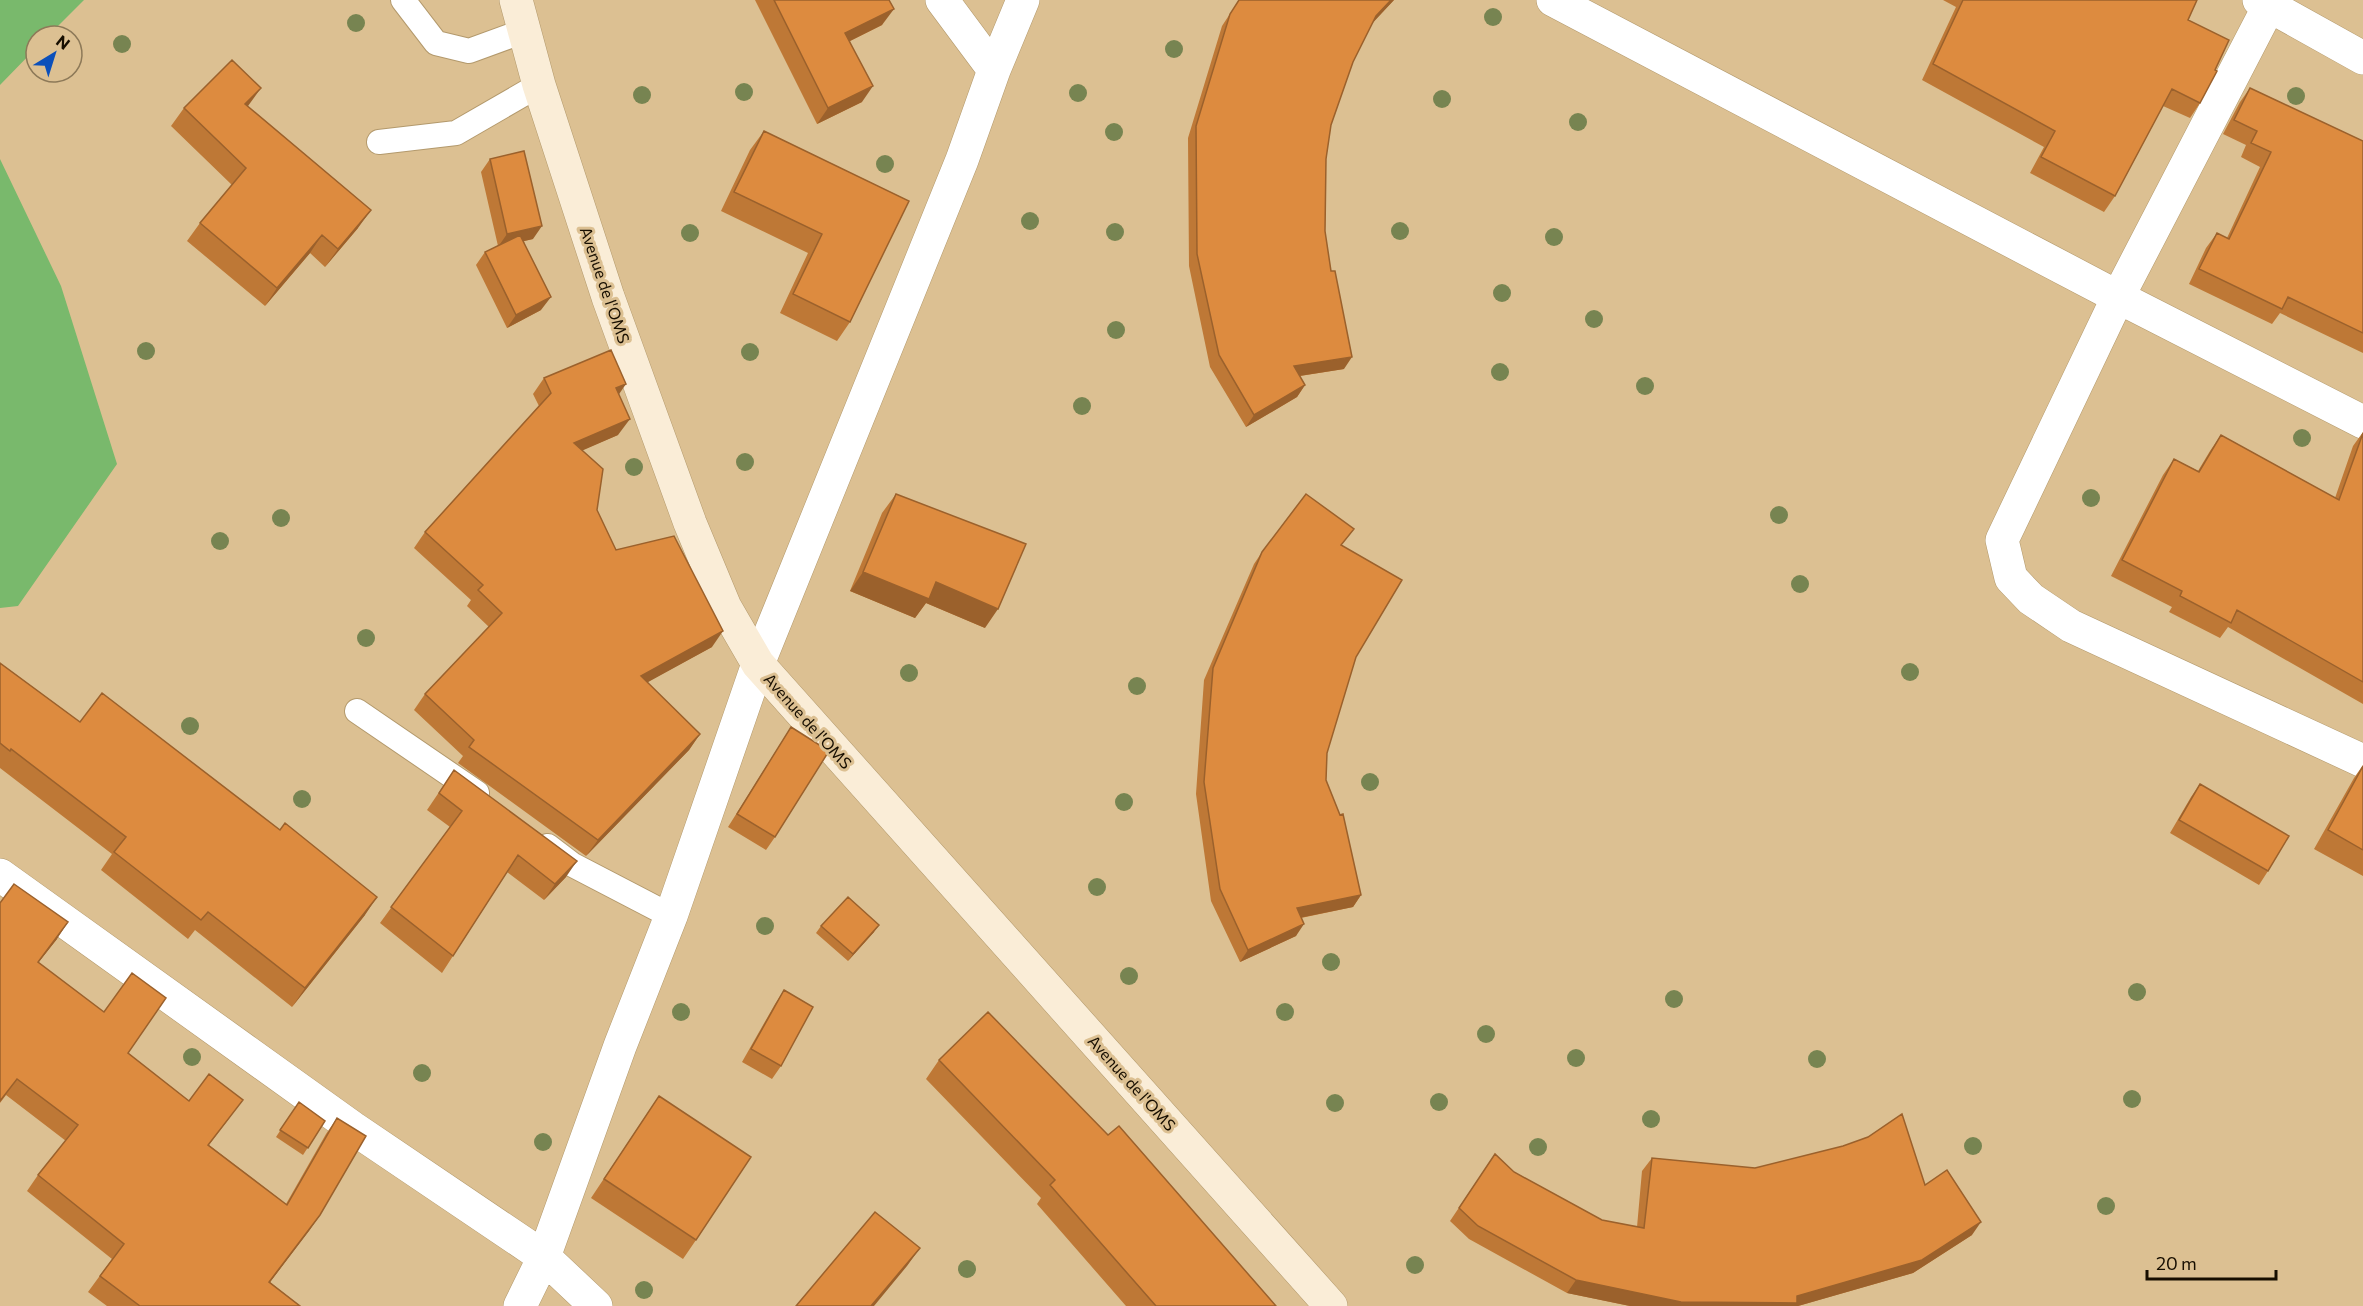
<svg xmlns="http://www.w3.org/2000/svg" width="2363" height="1306" viewBox="0 0 2363 1306" font-family="Commissioner,sans-serif">
  <rect width="100%" height="100%" fill="#dcc092"/>
  <path fill="#79b96c" d="M 0,0 L 84,0 L 48,36 L 36,36 L 36,48 L 0,85 Z
    M 0,159 L 61,286 L 117,464 L 18,606 L 0,608 Z"/>
  <g fill="none" stroke-linecap="round" stroke-linejoin="round">
    <g stroke="#b3996c" stroke-width="26">
      <path id="lane" d="M 403,0 L 436,43 L 469,51 L 524,31
        M 379,142 L 456,133 L 539,85
        M 357,711 L 477,793
        M 548,846 L 573,865 L 671,916"/>
    </g>
    <g stroke="#b3996c" stroke-width="34">
      <path id="street" d="M 942,0 L 994,70
        M 1553,0 L 2118,297 L 2363,422
        M 2259,0 L 2363,58
        M 2269,6 L 2118,297 L 2002,540 L 2011,578 L 2031,599 L 2071,626 L 2363,761
        M 0,875 L 353,1128 L 544,1257 L 596,1306
        M 520,1306 L 544,1257 L 620,1046 L 671,916 L 758,664 L 962,160 L 994,70 L 1023,0"/>
    </g>
    <g stroke="#b3996c" stroke-width="34">
      <path id="secondary" d="M 516,0 L 539,85 L 608,297 L 690,523 L 725,607 L 758,664 L 1331,1306"/>
    </g>
    <use href="#lane" stroke="#fff" stroke-width="24"/>
    <use href="#street" stroke="#fff" stroke-width="33"/>
    <use href="#secondary" stroke="#faedd7" stroke-width="33"/>
  </g>
  <g fill="#778451">
    <circle cx="1493" cy="17" r="9"/>
    <circle cx="356" cy="23" r="9"/>
    <circle cx="122" cy="44" r="9"/>
    <circle cx="1174" cy="49" r="9"/>
    <circle cx="744" cy="92" r="9"/>
    <circle cx="1078" cy="93" r="9"/>
    <circle cx="642" cy="95" r="9"/>
    <circle cx="2296" cy="96" r="9"/>
    <circle cx="1442" cy="99" r="9"/>
    <circle cx="1578" cy="122" r="9"/>
    <circle cx="1114" cy="132" r="9"/>
    <circle cx="885" cy="164" r="9"/>
    <circle cx="1030" cy="221" r="9"/>
    <circle cx="1400" cy="231" r="9"/>
    <circle cx="1115" cy="232" r="9"/>
    <circle cx="690" cy="233" r="9"/>
    <circle cx="1554" cy="237" r="9"/>
    <circle cx="1502" cy="293" r="9"/>
    <circle cx="1594" cy="319" r="9"/>
    <circle cx="1116" cy="330" r="9"/>
    <circle cx="146" cy="351" r="9"/>
    <circle cx="750" cy="352" r="9"/>
    <circle cx="1500" cy="372" r="9"/>
    <circle cx="1645" cy="386" r="9"/>
    <circle cx="1082" cy="406" r="9"/>
    <circle cx="2302" cy="438" r="9"/>
    <circle cx="745" cy="462" r="9"/>
    <circle cx="634" cy="467" r="9"/>
    <circle cx="2091" cy="498" r="9"/>
    <circle cx="1779" cy="515" r="9"/>
    <circle cx="281" cy="518" r="9"/>
    <circle cx="220" cy="541" r="9"/>
    <circle cx="1800" cy="584" r="9"/>
    <circle cx="366" cy="638" r="9"/>
    <circle cx="1910" cy="672" r="9"/>
    <circle cx="909" cy="673" r="9"/>
    <circle cx="1137" cy="686" r="9"/>
    <circle cx="190" cy="726" r="9"/>
    <circle cx="1370" cy="782" r="9"/>
    <circle cx="302" cy="799" r="9"/>
    <circle cx="1124" cy="802" r="9"/>
    <circle cx="1097" cy="887" r="9"/>
    <circle cx="765" cy="926" r="9"/>
    <circle cx="1331" cy="962" r="9"/>
    <circle cx="1129" cy="976" r="9"/>
    <circle cx="2137" cy="992" r="9"/>
    <circle cx="1674" cy="999" r="9"/>
    <circle cx="681" cy="1012" r="9"/>
    <circle cx="1285" cy="1012" r="9"/>
    <circle cx="1486" cy="1034" r="9"/>
    <circle cx="192" cy="1057" r="9"/>
    <circle cx="1576" cy="1058" r="9"/>
    <circle cx="1817" cy="1059" r="9"/>
    <circle cx="422" cy="1073" r="9"/>
    <circle cx="2132" cy="1099" r="9"/>
    <circle cx="1439" cy="1102" r="9"/>
    <circle cx="1335" cy="1103" r="9"/>
    <circle cx="1651" cy="1119" r="9"/>
    <circle cx="543" cy="1142" r="9"/>
    <circle cx="1973" cy="1146" r="9"/>
    <circle cx="1538" cy="1147" r="9"/>
    <circle cx="2106" cy="1206" r="9"/>
    <circle cx="1415" cy="1265" r="9"/>
    <circle cx="967" cy="1269" r="9"/>
    <circle cx="644" cy="1290" r="9"/>
  </g>
  <path fill="#be7836" d="M 755,0 L 889,0 L 882,25 L 850,41 L 862,102 L 817,124 Z
    M 1239,0 L 1394,0 L 1373,22 L 1353,62 L 1331,125 L 1326,159 L 1325,231 L 1344,369 L 1300,376 L 1305,385 L 1297,397 L 1246,427 L 1210,367 L 1189,266 L 1188,138 L 1222,26 Z
    M 1943,0 L 2197,0 L 2188,20 L 2200,103 L 2190,118 L 2163,106 L 2115,196 L 2104,212 L 2030,173 L 2044,147 L 1922,80 L 1956,7 Z
    M 2250,88 L 2363,141 L 2363,353 L 2280,313 L 2272,324 L 2189,284 L 2206,248 L 2217,233 L 2227,238 L 2260,167 L 2241,157 L 2246,145 L 2223,134 L 2240,102 Z
    M 247,107 L 358,228 L 325,267 L 310,253 L 265,306 L 187,241 L 200,223 L 232,185 L 171,126 L 184,108 Z
    M 764,131 L 909,201 L 850,322 L 837,341 L 780,313 L 808,253 L 721,211 L 750,150 Z
    M 490,159 L 533,239 L 524,241 L 541,310 L 507,328 L 476,265 L 485,252 L 498,246 L 481,172 Z
    M 544,378 L 619,394 L 618,435 L 582,450 L 597,510 L 616,550 L 712,647 L 647,682 L 700,734 L 689,750 L 586,856 L 458,763 L 463,756 L 414,710 L 425,694 L 489,627 L 467,606 L 471,600 L 414,548 L 425,532 L 539,406 L 533,394 Z
    M 2363,432 L 2363,704 L 2228,627 L 2220,638 L 2169,612 L 2172,607 L 2111,576 L 2163,475 L 2174,459 L 2198,471 L 2210,451 L 2221,435 L 2335,498 L 2353,446 Z
    M 896,494 L 985,628 L 926,603 L 915,618 L 850,591 L 882,513 Z
    M 1342,545 L 1356,657 L 1327,753 L 1326,780 L 1361,895 L 1353,907 L 1301,918 L 1296,936 L 1240,962 L 1211,901 L 1196,794 L 1204,680 L 1254,564 L 1262,552 Z
    M 0,663 L 80,722 L 365,915 L 292,1007 L 195,930 L 188,939 L 101,870 L 112,854 L 0,768 Z
    M 791,727 L 775,837 L 766,850 L 728,827 Z
    M 2363,765 L 2363,876 L 2314,849 L 2354,778 Z
    M 454,770 L 566,877 L 544,900 L 507,872 L 442,973 L 380,923 L 450,827 L 427,810 Z
    M 2200,784 L 2268,871 L 2259,885 L 2170,833 L 2191,797 Z
    M 0,903 L 57,939 L 38,963 L 128,1053 L 189,1101 L 231,1116 L 209,1145 L 286,1204 L 326,1134 L 337,1118 L 320,1215 L 270,1282 L 300,1306 L 107,1306 L 88,1292 L 112,1259 L 27,1191 L 38,1175 L 66,1141 L 6,1095 L 0,1103 Z
    M 821,926 L 874,932 L 848,961 L 816,933 Z
    M 784,990 L 781,1066 L 772,1079 L 742,1062 L 775,1004 Z
    M 939,1060 L 1108,1135 L 1276,1306 L 1126,1306 L 1037,1204 L 1041,1198 L 926,1079 Z
    M 659,1096 L 696,1240 L 683,1259 L 591,1198 Z
    M 299,1102 L 325,1121 L 303,1155 L 276,1137 Z
    M 1495,1154 L 1514,1172 L 1602,1220 L 1637,1227 L 1642,1171 L 1652,1158 L 1925,1185 L 1972,1235 L 1913,1273 L 1798,1306 L 1630,1306 L 1567,1293 L 1469,1239 L 1450,1221 Z"/>
  <path fill="#9b612c" d="M 1391,0 L 1394,0 L 1368,28 L 1376,16 Z
    M 894,9 L 882,25 L 834,49 L 845,33 Z
    M 873,86 L 862,102 L 817,124 L 828,108 Z
    M 261,88 L 248,106 L 232,122 L 245,104 Z
    M 371,210 L 358,228 L 325,267 L 338,249 Z
    M 542,226 L 533,239 L 498,247 L 507,234 Z
    M 322,235 L 310,253 L 265,306 L 277,288 Z
    M 551,297 L 541,310 L 507,328 L 516,315 Z
    M 1352,357 L 1344,369 L 1286,378 L 1294,366 Z
    M 626,384 L 615,400 L 616,388 Z
    M 1305,385 L 1297,397 L 1246,427 L 1254,415 Z
    M 630,419 L 618,435 L 563,459 L 574,443 Z
    M 863,572 L 936,582 L 998,609 L 985,628 L 926,603 L 915,618 L 850,591 Z
    M 723,631 L 712,647 L 630,692 L 641,676 Z
    M 700,734 L 689,750 L 586,856 L 598,840 Z
    M 577,861 L 566,877 L 544,900 L 555,884 Z
    M 1361,895 L 1353,907 L 1289,920 L 1297,908 Z
    M 377,897 L 365,915 L 292,1007 L 305,988 Z
    M 68,922 L 57,939 L 26,978 Z
    M 1304,924 L 1296,936 L 1240,962 L 1248,950 Z
    M 879,925 L 874,932 L 848,961 L 853,954 Z
    M 320,1215 L 309,1231 L 258,1298 L 269,1282 Z
    M 1981,1222 L 1972,1235 L 1913,1273 L 1798,1306 L 1630,1306 L 1567,1293 L 1576,1280 Z
    M 920,1248 L 907,1266 L 874,1306 L 871,1306 Z"/>
  <path fill="#dd8b3f" stroke="#9b612c" stroke-width="1.5" d="M 774,0 L 889,0 L 894,9 L 845,33 L 873,86 L 828,108 Z
    M 1239,0 L 1391,0 L 1376,16 L 1353,62 L 1331,125 L 1326,159 L 1325,231 L 1331,271 L 1335,271 L 1352,357 L 1294,366 L 1305,385 L 1254,415 L 1219,355 L 1197,254 L 1196,126 L 1230,14 Z
    M 1963,0 L 2197,0 L 2188,20 L 2229,40 L 2215,70 L 2217,71 L 2200,103 L 2172,89 L 2115,196 L 2041,157 L 2055,131 L 1933,64 Z
    M 232,60 L 261,88 L 245,104 L 371,210 L 338,249 L 322,235 L 277,288 L 200,223 L 246,168 L 184,108 Z
    M 2250,88 L 2363,141 L 2363,333 L 2288,297 L 2282,309 L 2199,269 L 2217,233 L 2229,239 L 2271,152 L 2251,143 L 2257,131 L 2234,120 Z
    M 764,131 L 909,201 L 850,322 L 793,294 L 822,234 L 734,192 Z
    M 524,151 L 542,226 L 507,234 L 490,159 Z
    M 520,235 L 551,297 L 516,315 L 485,252 Z
    M 611,350 L 626,384 L 616,388 L 630,419 L 574,443 L 603,469 L 597,510 L 616,550 L 674,536 L 723,631 L 641,676 L 700,734 L 598,840 L 469,747 L 474,740 L 425,694 L 502,613 L 478,590 L 483,585 L 425,532 L 551,393 L 544,378 Z
    M 2363,433 L 2363,682 L 2237,610 L 2231,623 L 2180,596 L 2182,591 L 2122,560 L 2174,459 L 2199,472 L 2221,435 L 2339,500 Z
    M 896,494 L 1026,544 L 998,609 L 936,582 L 929,599 L 863,572 Z
    M 1306,494 L 1354,529 L 1341,545 L 1402,580 L 1356,657 L 1327,753 L 1326,780 L 1340,815 L 1343,814 L 1361,895 L 1297,908 L 1304,924 L 1248,950 L 1220,889 L 1204,782 L 1213,668 L 1262,552 Z
    M 0,663 L 80,722 L 102,693 L 280,830 L 285,823 L 377,897 L 305,988 L 208,912 L 201,920 L 114,852 L 126,837 L 11,749 L 10,751 L 0,743 Z
    M 791,727 L 829,751 L 775,837 L 737,814 Z
    M 2363,766 L 2363,850 L 2328,830 Z
    M 454,770 L 577,861 L 555,884 L 518,855 L 453,956 L 391,907 L 462,811 L 439,793 Z
    M 2200,784 L 2289,836 L 2268,871 L 2179,820 Z
    M 14,884 L 68,922 L 38,962 L 104,1012 L 132,973 L 166,998 L 128,1053 L 189,1101 L 209,1074 L 243,1100 L 208,1145 L 287,1205 L 337,1118 L 366,1136 L 320,1215 L 269,1282 L 300,1306 L 140,1306 L 100,1276 L 124,1244 L 38,1175 L 78,1125 L 17,1079 L 0,1101 L 0,903 Z
    M 848,897 L 879,925 L 853,954 L 821,926 Z
    M 784,990 L 813,1007 L 781,1066 L 751,1049 Z
    M 988,1012 L 1108,1135 L 1119,1126 L 1276,1306 L 1156,1306 L 1050,1185 L 1055,1180 L 939,1060 Z
    M 659,1096 L 751,1157 L 696,1240 L 604,1179 Z
    M 299,1102 L 325,1121 L 308,1148 L 280,1130 Z
    M 1902,1114 L 1925,1185 L 1947,1170 L 1981,1222 L 1922,1260 L 1797,1296 L 1797,1303 L 1681,1302 L 1576,1280 L 1478,1226 L 1459,1208 L 1495,1154 L 1514,1172 L 1602,1220 L 1644,1228 L 1652,1158 L 1755,1168 L 1843,1146 L 1868,1137 Z
    M 875,1212 L 920,1248 L 871,1306 L 796,1306 Z"/>
  <g text-anchor="middle" stroke-width="6" stroke-linejoin="round" paint-order="stroke">
    <g font-size="16" fill="#170e00" stroke="#dcc092">
      <text transform="translate(605 285) rotate(71)" y="6">Avenue de l'OMS</text>
      <text transform="translate(808 721) rotate(48)" y="6">Avenue de l'OMS</text>
      <text transform="translate(1132 1083) rotate(48)" y="6">Avenue de l'OMS</text>
    </g>
  </g>
  <g transform="translate(54 54) rotate(38)"><circle r="28" fill="#dcc092" stroke="#8d7958" stroke-width="1.5"/>
  <path d="M0-4.5L10 22L0 15L-10 22Z" fill="#0c50ba"/>
  <text y="-9" font-size="16" font-weight="bold" text-anchor="middle" fill="#170e00">N</text>
  </g>
  <path d="M2147 1270v9h129v-9" fill="none" stroke="#170e00" stroke-width="3"/>
  <text x="2156" y="1270" font-size="18" fill="#170e00" stroke="#dcc092" stroke-width="4.5" paint-order="stroke">20 m</text>
</svg>
